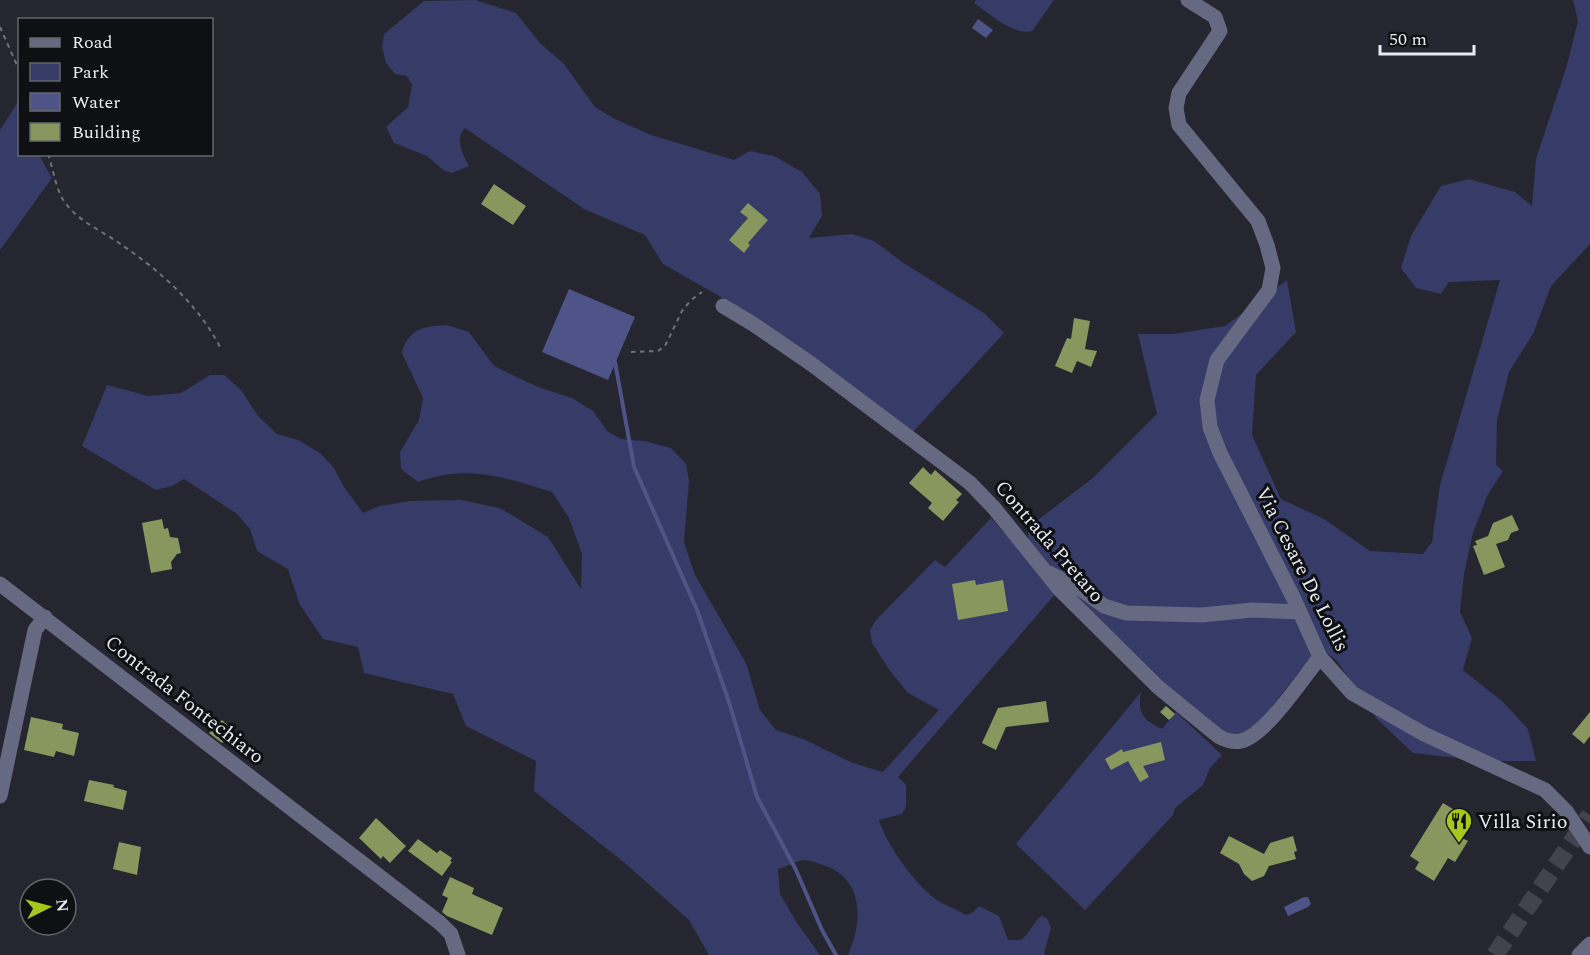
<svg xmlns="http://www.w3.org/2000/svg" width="1590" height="955" viewBox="0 0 1590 955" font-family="Spectral,serif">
  <rect width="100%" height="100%" fill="#25262f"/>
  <path fill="#363b67" d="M 475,0 L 516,13 L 540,43 L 564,64 L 595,107 L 615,119 L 651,135 L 734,160 L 750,151 L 774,156 L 802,172 L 820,194 L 822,216 L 809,238 L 852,234 L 874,241 L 905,264 L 984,313 L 1004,333 L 913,432 L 749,313 L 663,264 L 645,235 L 584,209 L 465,128 C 454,138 463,155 469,166 L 452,173 L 443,170 L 427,156 L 394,143 L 386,127 L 408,107 L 412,85 L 407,76 L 395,74 L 386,63 L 382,47 L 384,34 L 424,1 Z
    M 976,0 L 1054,0 L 1032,31 C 1013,36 989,13 974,3 Z
    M 1573,0 L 1590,0 L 1590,244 L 1551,286 L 1533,334 L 1509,372 L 1497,420 L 1496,465 L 1503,471 L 1487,496 L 1473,533 L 1464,574 L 1460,612 L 1472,638 L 1463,670 L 1503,702 L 1528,729 L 1536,761 L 1485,761 L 1413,753 L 1377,719 L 1337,661 L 1308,638 L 1314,653 L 1252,732 C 1247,733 1239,735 1234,734 C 1202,732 1090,613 1063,585 L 1057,569 C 1040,561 1022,545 1030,526 L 1094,477 L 1157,414 L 1138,334 L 1173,334 L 1225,326 L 1287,280 L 1296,332 L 1256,375 L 1252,435 L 1281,499 L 1324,519 L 1370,551 L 1423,554 L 1432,542 L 1440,485 L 1500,280 L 1449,282 L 1441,294 L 1416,288 L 1401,268 L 1411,236 L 1441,186 L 1469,179 L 1515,192 L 1532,206 L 1536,159 L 1567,65 L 1578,21 Z
    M 19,100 L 20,154 L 39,155 L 52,178 L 0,250 L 0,130 Z
    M 447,325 L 469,332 L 494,366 L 538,387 L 572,398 L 593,411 L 607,431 L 621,439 L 644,441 L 671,448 L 686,464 L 689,481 L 684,542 L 695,575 L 746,663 L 760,710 L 776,730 L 803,739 L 853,763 L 883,772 L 939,710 L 908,693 L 890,671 L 872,643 L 870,630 L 876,620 L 935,560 L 945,567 L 991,518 L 1057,592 L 898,777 L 906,785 L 906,806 L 902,814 L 879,820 C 886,844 916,886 937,900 C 946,906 957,909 966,915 L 972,913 L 979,906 L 999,916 L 1008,940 L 1021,940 C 1030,933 1032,924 1041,916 L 1047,918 L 1051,928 L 1044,953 L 1046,955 L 848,955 C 863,921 864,878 823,865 C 817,863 810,860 804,860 C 796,861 786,867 778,869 L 780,894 L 797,923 L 820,955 L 709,955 L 689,920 L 626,864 L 534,791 L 536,761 L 466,726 L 453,694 L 364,673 L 358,647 L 323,639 L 299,603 L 288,569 L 257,551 L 250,529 L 237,514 L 184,479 L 172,486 L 156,490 L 82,446 L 107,385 L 148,396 L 181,393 L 210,375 L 224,375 L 241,390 L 258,416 L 277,434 L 298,440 L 320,453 L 334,468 L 344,487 L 363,513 L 380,506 L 410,501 L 461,500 L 500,508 L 548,537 L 581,589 L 582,554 L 569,518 L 552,492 C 504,477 468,464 418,482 L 401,469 L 400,452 L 419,420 L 423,398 L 402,353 C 408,328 425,326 447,325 Z
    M 1141,692 C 1137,713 1143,720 1162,729 L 1176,712 L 1222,755 L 1210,768 L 1203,785 L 1175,808 L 1173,815 L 1085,910 L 1016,844 Z"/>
  <path fill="#4e5487" d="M 978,19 L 993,30 L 986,38 L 972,28 Z
    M 569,289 L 635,317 L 608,380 L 542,352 Z
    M 1304,897 L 1308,897 L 1311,904 L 1308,907 L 1288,916 L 1284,907 Z"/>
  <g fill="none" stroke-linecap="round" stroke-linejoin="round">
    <path stroke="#4e5487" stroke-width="4" d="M 615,362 L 634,467 L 697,610 L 729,702 L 757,797 L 796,870 L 822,930 L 836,955"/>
  </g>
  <path fill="#88975d" d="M 494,184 L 526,206 L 513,225 L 481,204 Z
    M 748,203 L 768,220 L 748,243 L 750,245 L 744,253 L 729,240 L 748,218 L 740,212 Z
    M 1074,318 L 1090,321 L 1085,349 L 1097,351 L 1091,367 L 1077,361 L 1072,373 L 1055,366 L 1067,338 L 1071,339 Z
    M 923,467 L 931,475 L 935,470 L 962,494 L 956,500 L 959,502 L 943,521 L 928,508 L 932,503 L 909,483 Z
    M 1512,515 L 1519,530 L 1511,533 L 1508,540 L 1496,544 L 1505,567 L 1484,575 L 1473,546 L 1477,545 L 1475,541 L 1488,536 L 1493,523 Z
    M 162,519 L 164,529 L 168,528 L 170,537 L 178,538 L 181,553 L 177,554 L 171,562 L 172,569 L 151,573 L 142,523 Z
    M 975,580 L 976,585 L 1003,580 L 1008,611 L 958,620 L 952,584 Z
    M 1046,701 L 1049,722 L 1006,727 L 996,750 L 982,743 L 998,708 Z
    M 1166,706 L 1175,714 L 1169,720 L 1160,712 Z
    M 1590,712 L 1590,736 L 1584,744 L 1572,734 Z
    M 31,717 L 63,724 L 62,729 L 79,733 L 74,756 L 56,751 L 54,757 L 24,750 Z
    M 222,720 L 233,730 L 222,743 L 209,733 Z
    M 1161,742 L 1165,760 L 1143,766 L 1149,777 L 1140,782 L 1128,761 L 1111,770 L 1105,759 L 1122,749 L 1123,752 Z
    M 89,780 L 114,785 L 113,787 L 127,791 L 123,810 L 84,801 Z
    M 1443,803 L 1469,819 L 1458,836 L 1468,841 L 1455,862 L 1448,858 L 1434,881 L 1415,869 L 1419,862 L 1410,856 Z
    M 376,818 L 406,846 L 390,863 L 383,856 L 381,859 L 359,838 Z
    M 1229,836 L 1264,854 L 1270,843 L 1293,836 L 1297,851 L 1294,852 L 1296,859 L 1269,866 L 1264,876 L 1252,881 L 1244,874 L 1239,864 L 1220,853 Z
    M 418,839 L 437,853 L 440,850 L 452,858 L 450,861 L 452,862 L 442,876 L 408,851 Z
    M 119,842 L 141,847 L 137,875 L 113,869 Z
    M 450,877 L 474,888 L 472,894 L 503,908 L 492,935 L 447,916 L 442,912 L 448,898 L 442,895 Z"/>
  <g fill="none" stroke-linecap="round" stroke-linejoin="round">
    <path stroke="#42434c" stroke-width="18" stroke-dasharray="18 9" stroke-linecap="butt" d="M 1495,955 L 1590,815"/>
    <path stroke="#707179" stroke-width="2" stroke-dasharray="4.5 4.5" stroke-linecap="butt" d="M 0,27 L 20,72
      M 48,154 C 53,168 55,185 62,198 C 75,220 99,229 119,243 C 159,270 198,304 220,347
      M 631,352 L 658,351 L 665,346 L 682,311 L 691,300 L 702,292"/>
    <path stroke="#656981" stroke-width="15" d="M 1188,0 L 1215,17 L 1220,31 L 1179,93 L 1176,108 L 1179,125 L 1258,221 L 1267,245 L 1273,268 L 1269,290 L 1217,360 L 1207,400 L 1210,427 L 1220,453 L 1294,599 L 1320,657 L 1352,693 L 1424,734 L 1545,790 L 1566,811 L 1590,847
      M 723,306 L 753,324 L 810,363 L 970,483 L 994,508 L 1060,590 L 1158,687 L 1218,736 C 1225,740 1233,743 1241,741 C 1266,735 1303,678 1320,657
      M 1049,573 L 1082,590 L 1104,606 L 1126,613 L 1202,615 L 1252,610 L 1300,612
      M 0,584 L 440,923 L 451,934 L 458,955
      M 0,796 L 35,630 L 45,617
      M 1579,955 L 1590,944"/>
  </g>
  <defs>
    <g id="restaurant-pin" transform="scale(1.35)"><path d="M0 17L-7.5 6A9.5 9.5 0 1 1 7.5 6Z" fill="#a8c71c" stroke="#0f1013"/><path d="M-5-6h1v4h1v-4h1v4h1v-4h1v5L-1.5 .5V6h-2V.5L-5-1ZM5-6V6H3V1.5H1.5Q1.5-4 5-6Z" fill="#111"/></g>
  </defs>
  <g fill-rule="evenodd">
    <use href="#restaurant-pin" x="1459" y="821"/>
  </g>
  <g text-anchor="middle" stroke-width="6" stroke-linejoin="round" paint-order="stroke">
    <g font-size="20" fill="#e9eaf0" stroke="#0f1013">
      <text transform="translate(1050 541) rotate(49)" y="7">Contrada Pretaro</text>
      <text transform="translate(1303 569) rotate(63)" y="7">Via Cesare De Lollis</text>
      <text transform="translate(185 699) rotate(38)" y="7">Contrada Fontechiaro</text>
    </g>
    <g font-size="20" fill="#e9eaf0" stroke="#0f1013" text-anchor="start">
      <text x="1478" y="828">Villa Sirio</text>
    </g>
  </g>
  <rect x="18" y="18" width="195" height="138" fill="#0f1013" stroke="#66676b" stroke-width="1.5"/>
  <rect x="30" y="38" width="30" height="9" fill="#656981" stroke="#66676b" stroke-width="1.5"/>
  <text x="72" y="48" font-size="18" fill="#e9eaf0">Road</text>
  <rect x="30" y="63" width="30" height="18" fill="#363b67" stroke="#66676b" stroke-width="1.5"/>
  <text x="72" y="78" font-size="18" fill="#e9eaf0">Park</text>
  <rect x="30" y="93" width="30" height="18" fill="#4e5487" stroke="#66676b" stroke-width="1.5"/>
  <text x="72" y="108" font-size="18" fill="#e9eaf0">Water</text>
  <rect x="30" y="123" width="30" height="18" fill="#88975d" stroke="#66676b" stroke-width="1.5"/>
  <text x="72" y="138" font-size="18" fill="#e9eaf0">Building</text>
  <g transform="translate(48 907) rotate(84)"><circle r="28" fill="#0f1013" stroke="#66676b" stroke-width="1.5"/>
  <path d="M0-4.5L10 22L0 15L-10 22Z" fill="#a8c71c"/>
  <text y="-9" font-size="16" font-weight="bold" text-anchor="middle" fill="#e9eaf0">N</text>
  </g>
  <path d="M1380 45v9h94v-9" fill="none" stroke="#e9eaf0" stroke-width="3"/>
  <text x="1389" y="45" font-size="18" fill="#e9eaf0" stroke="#0f1013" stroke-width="4.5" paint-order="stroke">50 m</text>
</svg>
